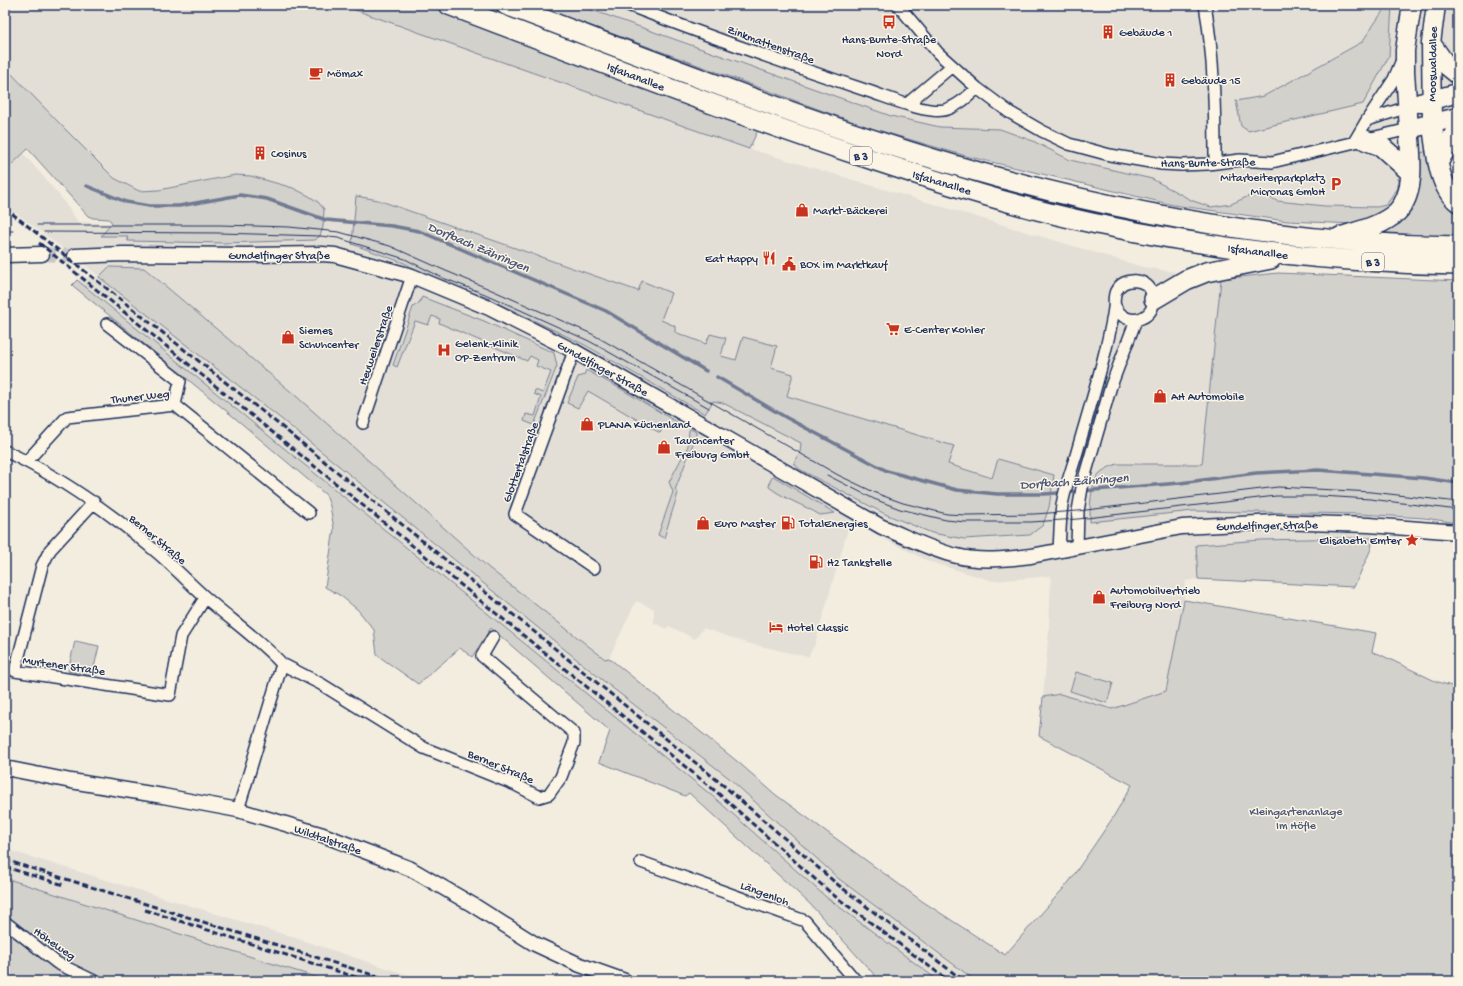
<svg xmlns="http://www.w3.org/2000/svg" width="1463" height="986" viewBox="0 0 1463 986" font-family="'Gochi Hand',sans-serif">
  <rect width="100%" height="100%" fill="#f3ede0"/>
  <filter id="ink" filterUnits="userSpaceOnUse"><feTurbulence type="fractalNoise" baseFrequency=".025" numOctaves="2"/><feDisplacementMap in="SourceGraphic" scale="8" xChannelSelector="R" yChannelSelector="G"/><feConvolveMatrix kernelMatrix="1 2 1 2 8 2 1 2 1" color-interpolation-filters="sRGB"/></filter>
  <g filter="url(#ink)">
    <path fill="#e3dfd6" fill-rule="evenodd" d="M 5,5 L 341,5 L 750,149 L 1143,267 L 1221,279 L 1202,464 L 1117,464 L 1106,469 L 1094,482 L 1090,506 L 1197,511 L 1374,515 L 1373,538 L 1350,538 L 1261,540 L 1196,545 L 1198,579 L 1186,581 L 1182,616 L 1166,691 L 1112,709 L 1060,694 L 1043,697 L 1049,628 L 1051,576 L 993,581 L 930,562 L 850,522 L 815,644 L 808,657 L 747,643 L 703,628 L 695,639 L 669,626 L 666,629 L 654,623 L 654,609 L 636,601 L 609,658 L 605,659 L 490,569 L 296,396 L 144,268 L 99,276 L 280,418 L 606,683 L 729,778 L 839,879 L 976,981 L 939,981 L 826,897 L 716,799 L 77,280 L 99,276 L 15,212 L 5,211 L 5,171 L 23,153 L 60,196 L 78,222 L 112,223 L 309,196 L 293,188 L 251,176 L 235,175 L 159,190 L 139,191 L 114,178 L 66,130 L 5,67 ZM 356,197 L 378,200 L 638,291 L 660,320 L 675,326 L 675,332 L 706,344 L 726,339 L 721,356 L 736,360 L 777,346 L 771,368 L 786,396 L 954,446 L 948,464 L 992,478 L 998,459 L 1054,475 L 1049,507 L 801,445 L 802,443 L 723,403 L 713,400 ZM 795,463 L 1029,535 L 964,539 L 932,533 L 885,514 L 799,469 Z
      M 578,5 L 1458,5 L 1458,148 L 1427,151 L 1398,170 L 1398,188 L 1386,205 L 1377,207 L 1325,206 L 1277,201 L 1266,196 L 1249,196 L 1231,204 L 1211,207 L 1193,201 L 1152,179 L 1070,160 L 1033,141 L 1000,129 L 940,127 L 891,116 Z
      M 5,849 L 289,936 L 426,981 L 329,981 L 283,967 L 5,878 Z"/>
    <path fill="#d3d1cc" stroke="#778095" d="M 341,5 L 425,5 L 759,128 L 749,149 Z
      M 534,5 L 578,5 L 891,116 L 940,127 L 1000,129 L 1033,141 L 1070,160 L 1152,179 L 1193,201 L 1211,207 L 1231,204 L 1249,196 L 1266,196 L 1277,201 L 1325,206 L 1377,207 L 1386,205 L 1391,198 L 1398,188 L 1398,178 L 1404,185 L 1401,194 L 1382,215 L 1355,224 L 1287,221 L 1173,205 L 966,156 L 867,127 Z
      M 1387,5 L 1392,5 L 1389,56 L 1363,104 L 1248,131 L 1241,126 L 1236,101 L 1264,96 L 1362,42 Z
      M 5,67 L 66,130 L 114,178 L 139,191 L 159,190 L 235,175 L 251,176 L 293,188 L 309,196 L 318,202 L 324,209 L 323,227 L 320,236 L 315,240 L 223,243 L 128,241 L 127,236 L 101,236 L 112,223 L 109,219 L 93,218 L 88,216 L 28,149 L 5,171 Z
      M 1427,151 L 1434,184 L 1445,204 L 1458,215 L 1458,239 L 1373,237 L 1387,229 L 1400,224 L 1408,214 L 1418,154 Z
      M 356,196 L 378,200 L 638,291 L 642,281 L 671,293 L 661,320 L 675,326 L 675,332 L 706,344 L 710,334 L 726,338 L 721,356 L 736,360 L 743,337 L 777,346 L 771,368 L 793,374 L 787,396 L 954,446 L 948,464 L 992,478 L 998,459 L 1054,475 L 1049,507 L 1043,525 L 1030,535 L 964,539 L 932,533 L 885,514 L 799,469 L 794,463 L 800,453 L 801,443 L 723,403 L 713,401 L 705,414 L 585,345 L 485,297 L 438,281 L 404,263 L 352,244 Z
      M 109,267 L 144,268 L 296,396 L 490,569 L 605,659 L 609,658 L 738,762 L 776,795 L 922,901 L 1005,955 L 1069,882 L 1112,819 L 1132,785 L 1039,736 L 1043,697 L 1060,694 L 1112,709 L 1166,691 L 1184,600 L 1376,633 L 1372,652 L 1379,654 L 1435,681 L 1458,688 L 1458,981 L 976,981 L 839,879 L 729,778 L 606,683 L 280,418 L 99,277 Z
      M 1278,273 L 1458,281 L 1458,523 L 1424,518 L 1360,514 L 1193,511 L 1090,522 C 1090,510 1090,485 1098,475 C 1103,469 1110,467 1117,464 L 1202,464 L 1221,279 Z
      M 77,280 L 716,799 L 826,897 L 939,981 L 880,981 L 810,904 L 689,793 L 685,796 L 599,762 L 610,731 L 491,628 L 472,657 L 460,648 L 418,684 L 377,655 L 374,630 L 358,610 L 341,596 L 325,587 L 334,529 L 330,506 L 326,495 L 235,418 L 72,285 Z
      M 422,297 L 484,321 L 554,353 L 557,366 L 534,425 L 524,421 L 526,414 L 535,416 L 541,397 L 534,394 L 535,390 L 543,393 L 551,372 L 536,366 L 538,360 L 530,356 L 527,361 L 439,323 L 440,319 L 432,316 L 428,325 L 415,321 L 397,367 L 393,365 L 413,307 L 419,303 Z
      M 586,370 L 621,389 L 680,424 L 676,430 L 665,423 L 660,433 L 588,391 L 578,408 L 567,403 L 578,377 L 584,375 Z
      M 691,429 L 696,432 L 696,436 L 675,490 L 678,493 L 664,538 L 658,535 L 673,492 L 669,482 L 688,446 L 689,430 Z
      M 773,476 L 835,513 L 820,515 C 804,505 784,499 769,487 L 770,481 Z
      M 1350,538 L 1373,538 L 1371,549 L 1354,587 L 1198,579 L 1196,545 L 1261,540 Z
      M 75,641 L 99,646 L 92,676 L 68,671 Z
      M 1076,672 L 1113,683 L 1107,703 L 1070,691 Z
      M 5,878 L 283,967 L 329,981 L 5,981 Z"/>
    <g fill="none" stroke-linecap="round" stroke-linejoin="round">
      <path stroke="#707a91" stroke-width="3.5" d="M 87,186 L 126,202 L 149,206 L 179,206 L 240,195 L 267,199 L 326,220 L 392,226 L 419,231 L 606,311 L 706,371
        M 717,377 L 787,418 L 887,471 L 957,490 L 997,494 L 1045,494 L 1180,483 L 1256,473 L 1318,470 L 1424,478 L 1458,483"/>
      <path stroke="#c8c7c6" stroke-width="14" stroke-dasharray="14 7" stroke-linecap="butt" d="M 42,254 L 75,256"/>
      <g stroke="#1b2f5e" stroke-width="14">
        <path id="minor" d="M 628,5 C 707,36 787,64 868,91 C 887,97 926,114 944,110 C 957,107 968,97 977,88
          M 898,5 L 938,53 L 977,88 L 1009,112 L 1042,131 L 1069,144 L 1110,155 L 1162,164 L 1181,165 L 1208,164 L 1240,160 L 1272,162 L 1409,129
          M 1205,5 C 1214,56 1215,111 1215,163
          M 907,104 L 952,66
          M 1367,120 L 1408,107
          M 1354,142 L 1367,120 L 1394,79 L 1402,60
          M 107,324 L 180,381 L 175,405
          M 574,351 L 515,514 L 594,568
          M 363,423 L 412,276
          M 5,451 C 61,477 112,514 159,554 C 175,568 190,584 206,598 C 231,620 259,639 282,664
          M 27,461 L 67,417 L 175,405 L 309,513
          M 94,502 L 50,550 L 42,566 L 15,671 L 170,695 L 181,636 L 205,598
          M 1077,547 L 1078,511 L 1083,482 L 1111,386 L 1136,320
          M 1059,550 C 1060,535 1060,520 1062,505 C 1065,487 1072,469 1077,452 C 1086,420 1096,388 1104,356 C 1108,340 1112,324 1114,308 C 1115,302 1113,297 1116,291 C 1124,276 1147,278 1152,293 C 1161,318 1126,331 1115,306
          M 238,810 L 282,664 L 321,684 L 424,748 L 516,785 L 539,797 L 549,794 L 561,777 L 574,743 L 574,733 L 482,656 L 493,637
          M 641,862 L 805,921 L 856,981
          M 5,922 L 57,963 L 94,981"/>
      </g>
      <g stroke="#1b2f5e" stroke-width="17">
        <path id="tertiary" d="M 5,255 L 42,254
          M 75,256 L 123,254 L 246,255 L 322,254 L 335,255 L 412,276 L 489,308 L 574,351 L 882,527 C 907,537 931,550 957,556 C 980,562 1007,559 1031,556 L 1182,527 L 1276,522 L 1369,525 L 1458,532
          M 5,768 L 71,781 L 163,796 L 238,810 L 323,835 L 411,869 L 473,905 L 535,944 L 580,965 L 625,981"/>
      </g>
      <g stroke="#1b2f5e" stroke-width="21">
        <path id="primary" d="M 1412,5 L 1405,50 L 1405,72 L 1409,129 L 1458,117
          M 1431,43 L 1448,67 L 1458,75
          M 1420,103 L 1458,93
          M 1432,123 L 1431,43 L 1436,5"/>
      </g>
      <g stroke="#1b2f5e" stroke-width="22">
        <path id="trunk" d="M 449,5 C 589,58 728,112 870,159 C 943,183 1017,207 1092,223 C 1213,249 1335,263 1458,265
          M 506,5 C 639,55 772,108 908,151 C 1086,207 1271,244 1458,246
          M 1432,123 C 1436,147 1437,186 1458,202
          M 1365,140 L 1381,146 L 1410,172
          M 1438,163 L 1458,127
          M 1340,237 C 1359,231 1382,226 1397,212 C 1417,192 1410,154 1409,129
          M 1154,299 L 1186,280 L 1206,272 L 1271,259"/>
      </g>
      <use href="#minor" stroke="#fcf5e5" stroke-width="11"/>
      <use href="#tertiary" stroke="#fcf5e5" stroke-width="14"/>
      <use href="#primary" stroke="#fcf5e5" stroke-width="18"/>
      <use href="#trunk" stroke="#fcf5e5" stroke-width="19"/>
      <path stroke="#1b2f5e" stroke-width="1" d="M 37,225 L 220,225 L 289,227 L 339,232 L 390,246 L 446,271 L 487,288 L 592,334 L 838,475 L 878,494 L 903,503 L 947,514 L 966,515 L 1034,514 L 1078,511 L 1278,487 L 1372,492 L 1458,502
        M 5,231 L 13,231
        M 44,232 L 220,233 L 320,236 L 338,238 L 405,259 L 443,278 L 485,294 L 589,341 L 709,408
        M 827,475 L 874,499 L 900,509 L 946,520 L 966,522 L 1031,522 L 1078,519 L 1276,496 L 1321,496 L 1370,499 L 1458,510"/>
      <path stroke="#1b2f5e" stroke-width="3" stroke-dasharray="6 3" stroke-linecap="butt" d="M 5,208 L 277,423 L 723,785 L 837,884 L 964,981
        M 39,243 L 719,794 L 832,894 L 949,981
        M 5,860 L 392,981
        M 5,867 L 64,885
        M 145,910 L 368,981"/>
    </g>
  </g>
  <defs>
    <g id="bus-bare" transform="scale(1.08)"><path d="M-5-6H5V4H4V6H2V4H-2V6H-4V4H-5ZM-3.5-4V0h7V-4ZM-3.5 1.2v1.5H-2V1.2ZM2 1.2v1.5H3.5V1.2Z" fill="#c8321e" stroke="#fcf5e5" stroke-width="2.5" paint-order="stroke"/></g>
    <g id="building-bare" transform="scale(1.08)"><path d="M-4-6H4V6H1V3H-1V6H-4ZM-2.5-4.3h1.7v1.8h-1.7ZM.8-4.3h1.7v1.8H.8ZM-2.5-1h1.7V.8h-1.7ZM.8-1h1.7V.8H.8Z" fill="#c8321e" stroke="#fcf5e5" stroke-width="2.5" paint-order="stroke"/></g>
    <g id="cafe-bare" transform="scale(1.08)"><path d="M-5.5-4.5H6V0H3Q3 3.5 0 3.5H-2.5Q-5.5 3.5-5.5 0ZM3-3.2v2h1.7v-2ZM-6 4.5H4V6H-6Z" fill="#c8321e" stroke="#fcf5e5" stroke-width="2.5" paint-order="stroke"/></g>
    <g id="parking-bare" transform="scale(1.08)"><path d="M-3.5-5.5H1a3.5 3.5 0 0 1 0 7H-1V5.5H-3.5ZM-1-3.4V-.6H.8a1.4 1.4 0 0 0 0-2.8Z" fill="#c8321e" stroke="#fcf5e5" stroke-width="2.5" paint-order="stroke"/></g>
    <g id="shop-bare" transform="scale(1.08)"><path d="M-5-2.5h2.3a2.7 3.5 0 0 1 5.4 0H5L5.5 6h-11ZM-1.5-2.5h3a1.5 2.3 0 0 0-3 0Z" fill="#c8321e" stroke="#fcf5e5" stroke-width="2.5" paint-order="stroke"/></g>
    <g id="restaurant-bare" transform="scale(1.08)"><path d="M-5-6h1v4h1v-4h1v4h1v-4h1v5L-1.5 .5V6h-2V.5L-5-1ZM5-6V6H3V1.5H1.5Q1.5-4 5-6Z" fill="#c8321e" stroke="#fcf5e5" stroke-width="2.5" paint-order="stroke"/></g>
    <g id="civic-bare" transform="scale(1.08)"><path d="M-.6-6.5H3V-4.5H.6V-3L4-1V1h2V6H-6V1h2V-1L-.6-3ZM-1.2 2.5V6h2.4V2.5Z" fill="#c8321e" stroke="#fcf5e5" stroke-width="2.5" paint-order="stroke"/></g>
    <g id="supermarket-bare" transform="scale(1.08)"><path d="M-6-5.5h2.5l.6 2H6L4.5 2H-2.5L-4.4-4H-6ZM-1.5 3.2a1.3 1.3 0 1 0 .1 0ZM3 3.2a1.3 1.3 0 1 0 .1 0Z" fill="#c8321e" stroke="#fcf5e5" stroke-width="2.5" paint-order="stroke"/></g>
    <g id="hospital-bare" transform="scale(1.08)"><path d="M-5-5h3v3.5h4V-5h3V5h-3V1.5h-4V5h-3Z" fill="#c8321e" stroke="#fcf5e5" stroke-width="2.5" paint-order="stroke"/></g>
    <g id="fuel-bare" transform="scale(1.08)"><path d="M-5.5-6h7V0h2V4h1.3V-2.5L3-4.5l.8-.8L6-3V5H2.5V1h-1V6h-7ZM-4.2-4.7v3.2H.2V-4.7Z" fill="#c8321e" stroke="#fcf5e5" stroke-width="2.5" paint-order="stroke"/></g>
    <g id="sight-bare" transform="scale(1.08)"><path d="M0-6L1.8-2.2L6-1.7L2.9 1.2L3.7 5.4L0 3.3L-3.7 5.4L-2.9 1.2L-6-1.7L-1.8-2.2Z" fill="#c8321e" stroke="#fcf5e5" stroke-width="2.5" paint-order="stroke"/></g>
    <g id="hotel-bare" transform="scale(1.08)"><path d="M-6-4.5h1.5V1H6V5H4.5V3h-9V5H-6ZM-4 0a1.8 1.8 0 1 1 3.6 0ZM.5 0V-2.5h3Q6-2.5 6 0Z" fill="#c8321e" stroke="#fcf5e5" stroke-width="2.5" paint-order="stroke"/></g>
  </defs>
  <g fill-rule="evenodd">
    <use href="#bus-bare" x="889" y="22"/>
    <use href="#building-bare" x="1108" y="32"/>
    <use href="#cafe-bare" x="316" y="73"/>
    <use href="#building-bare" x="1170" y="80"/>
    <use href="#building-bare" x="260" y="153"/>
    <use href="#parking-bare" x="1336" y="184"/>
    <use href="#shop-bare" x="802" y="210"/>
    <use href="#restaurant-bare" x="769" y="258"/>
    <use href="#civic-bare" x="789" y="264"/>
    <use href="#supermarket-bare" x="893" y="329"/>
    <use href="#shop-bare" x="288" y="337"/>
    <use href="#hospital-bare" x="444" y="350"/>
    <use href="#shop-bare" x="1160" y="396"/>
    <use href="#shop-bare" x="587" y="424"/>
    <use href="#shop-bare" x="664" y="447"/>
    <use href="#shop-bare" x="703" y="523"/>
    <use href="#fuel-bare" x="788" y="523"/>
    <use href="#sight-bare" x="1412" y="540"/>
    <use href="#fuel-bare" x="816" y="562"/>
    <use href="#shop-bare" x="1099" y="597"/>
    <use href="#hotel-bare" x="776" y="627"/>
  </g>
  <g text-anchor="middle" stroke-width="3" stroke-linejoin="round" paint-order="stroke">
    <g fill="#fcf5e5" stroke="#5e6a86" stroke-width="1">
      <rect x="850" y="147" width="22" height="18" rx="3"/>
      <rect x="1362" y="253" width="22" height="18" rx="3"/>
    </g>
    <g font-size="11" font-weight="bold" fill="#1b2f5e">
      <text x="861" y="160">B 3</text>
      <text x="1373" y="266">B 3</text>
    </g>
    <g font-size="12" fill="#1b2f5e" stroke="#fcf5e5" text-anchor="start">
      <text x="1119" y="36">Gebäude 1</text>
      <text x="889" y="43" text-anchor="middle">Hans-Bunte-Straße<tspan x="889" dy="14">Nord</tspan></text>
      <text x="327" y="77">Mömax</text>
      <text x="1181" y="84">Gebäude 15</text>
      <text x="271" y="157">Cosinus</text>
      <text x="1325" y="181" text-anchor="end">Mitarbeiterparkplatz<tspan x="1325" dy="14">Micronas GmbH</tspan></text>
      <text x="813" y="214">Markt-Bäckerei</text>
      <text x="758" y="262" text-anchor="end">Eat Happy</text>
      <text x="800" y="268">BOX im Marktkauf</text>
      <text x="904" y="333">E-Center Kohler</text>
      <text x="299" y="334">Siemes<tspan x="299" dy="14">Schuhcenter</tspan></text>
      <text x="455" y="347">Gelenk-Klinik<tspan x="455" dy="14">OP-Zentrum</tspan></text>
      <text x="1171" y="400">AH Automobile</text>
      <text x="598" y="428">PLANA Küchenland</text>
      <text x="675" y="444">Tauchcenter<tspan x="675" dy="14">Freiburg GmbH</tspan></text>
      <text x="714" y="527">Euro Master</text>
      <text x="799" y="527">TotalEnergies</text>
      <text x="1401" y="544" text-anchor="end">Elisabeth Emter</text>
      <text x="827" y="566">H2 Tankstelle</text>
      <text x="1110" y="594">Automobilvertrieb<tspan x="1110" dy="14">Freiburg Nord</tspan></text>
      <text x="787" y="631">Hotel Classic</text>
    </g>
    <g font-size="12" fill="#1b2f5e" stroke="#fcf5e5">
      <text transform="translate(771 44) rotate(20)" y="4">Zinkmattenstraße</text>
      <text transform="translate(1432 64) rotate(-89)" y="4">Mooswaldallee</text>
      <text transform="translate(636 76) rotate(21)" y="4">Isfahanallee</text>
      <text transform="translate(1208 162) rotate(-1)" y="4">Hans-Bunte-Straße</text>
      <text transform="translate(942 182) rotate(17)" y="4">Isfahanallee</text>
      <text transform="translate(1258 251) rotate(7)" y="4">Isfahanallee</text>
      <text x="279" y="259">Gundelfinger Straße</text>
      <text transform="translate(375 345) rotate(-71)" y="4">Heuweilerstraße</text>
      <text transform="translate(603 368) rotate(29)" y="4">Gundelfinger Straße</text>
      <text transform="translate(140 396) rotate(-6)" y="4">Thuner Weg</text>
      <text transform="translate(520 462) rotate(-70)" y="4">Glottertalstraße</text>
      <text transform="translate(1267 525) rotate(-1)" y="4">Gundelfinger Straße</text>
      <text transform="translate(158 539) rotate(40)" y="4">Berner Straße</text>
      <text transform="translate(64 665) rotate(8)" y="4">Murtener Straße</text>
      <text transform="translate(501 766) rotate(23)" y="4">Berner Straße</text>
      <text transform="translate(328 839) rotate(19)" y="4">Wildtalstraße</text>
      <text transform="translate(765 893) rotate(20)" y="4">Längenloh</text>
      <text transform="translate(55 943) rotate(35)" y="4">Höheweg</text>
    </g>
    <g font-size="12" fill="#49587a" stroke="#fcf5e5">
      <text x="1296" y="815">Kleingartenanlage<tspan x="1296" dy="14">Im Höfle</tspan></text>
    </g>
    <g font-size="13" font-style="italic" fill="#465478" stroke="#fcf5e5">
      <text transform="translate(479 246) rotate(23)" y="5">Dorfbach Zähringen</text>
      <text transform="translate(1074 480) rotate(-4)" y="5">Dorfbach Zähringen</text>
    </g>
  </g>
  <rect width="1463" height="986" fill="none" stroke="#fcf5e5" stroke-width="20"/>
  <rect x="10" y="10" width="1443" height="966" fill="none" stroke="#1b2f5e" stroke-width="1.5" filter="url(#ink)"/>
</svg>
